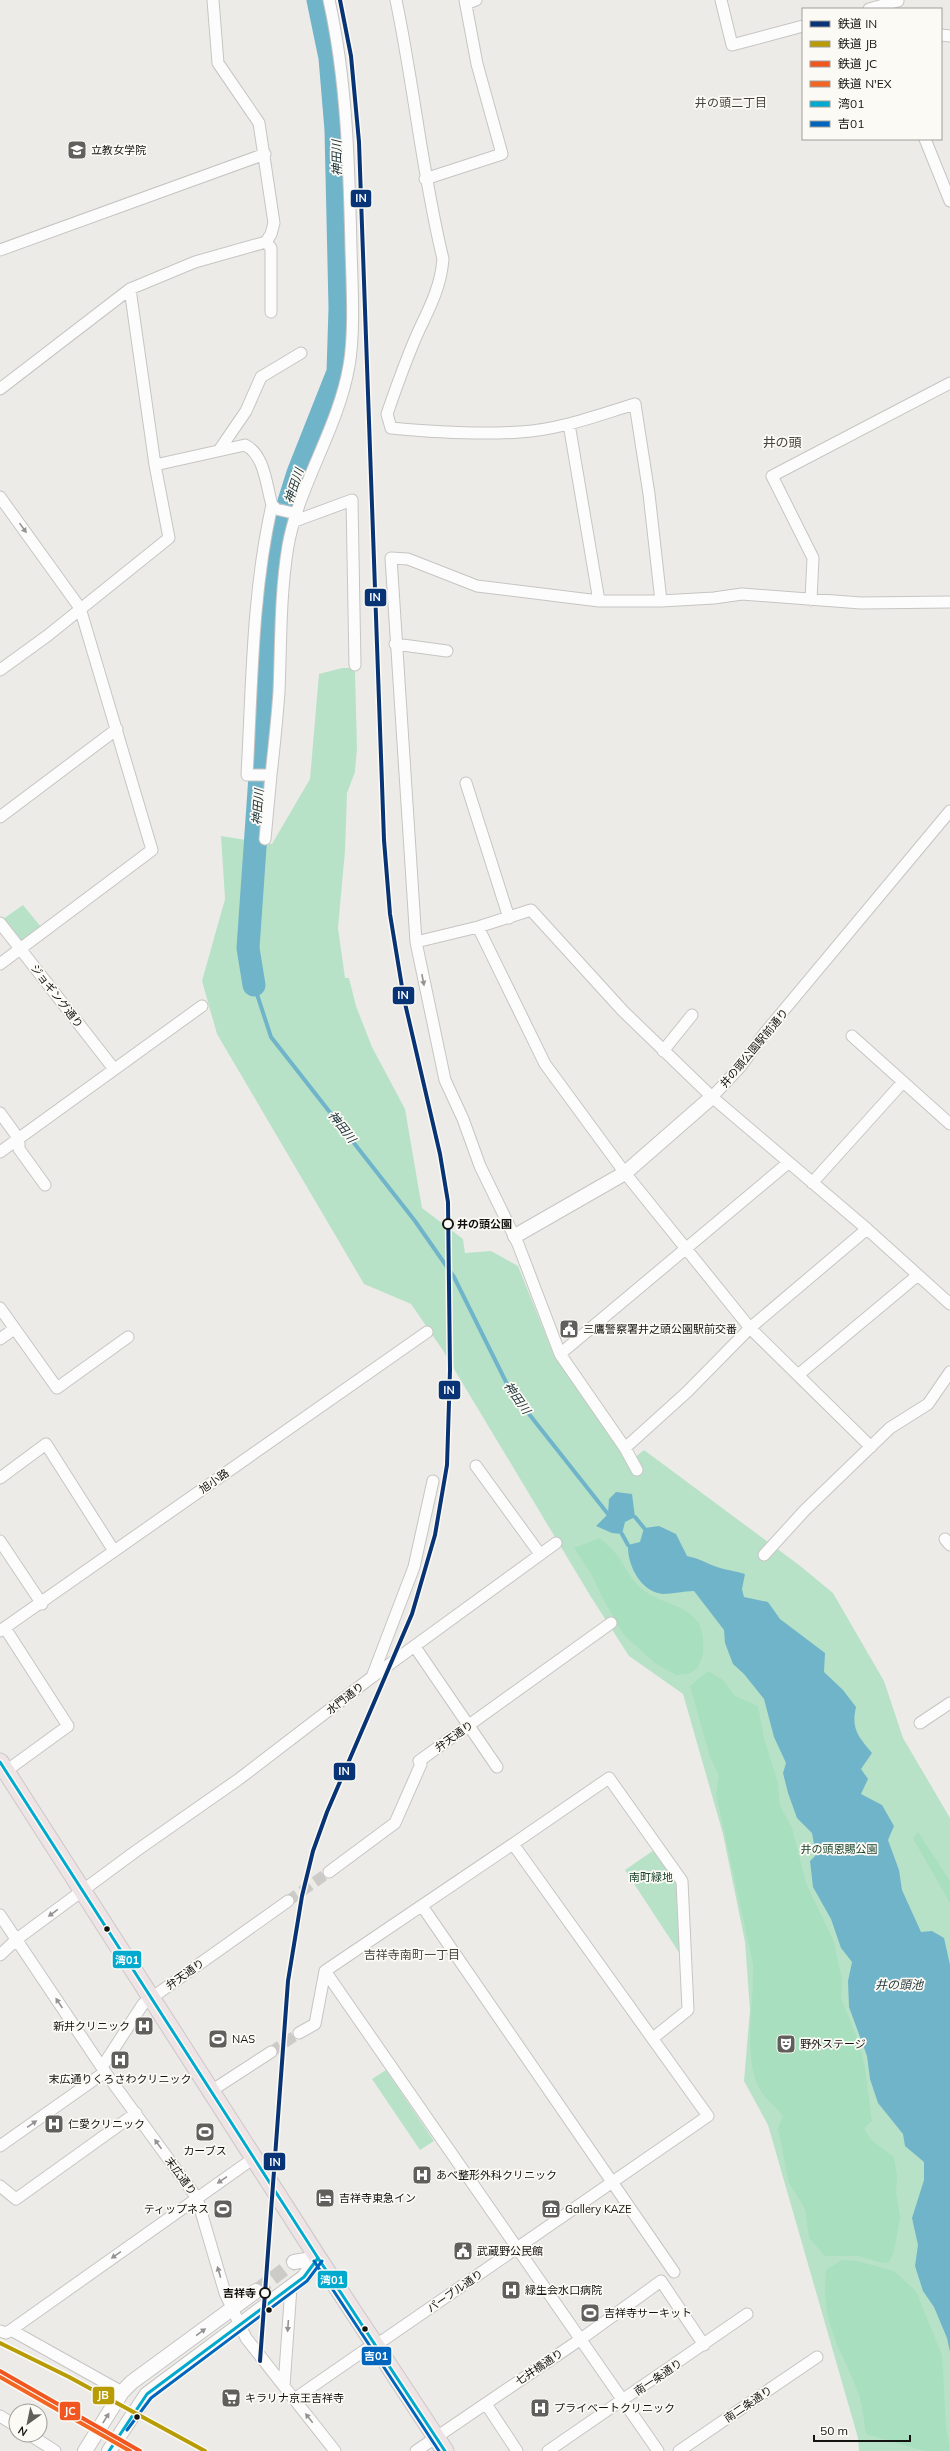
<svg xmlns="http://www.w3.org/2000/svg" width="950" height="2451" viewBox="0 0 950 2451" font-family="Mulish,'Noto Sans JP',sans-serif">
  <rect width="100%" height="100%" fill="#edebe8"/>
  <path fill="#b8e2c8" d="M 342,668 L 352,668 L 355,672 L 357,748 L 355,772 L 347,793 L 345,851 L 338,928 L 345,978 L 349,978 L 356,1006 L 372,1047 L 405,1109 L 422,1208 L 463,1239 L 465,1253 L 491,1251 L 518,1266 L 553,1353 L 629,1462 L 644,1450 L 799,1565 L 833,1593 L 884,1681 L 903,1738 L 950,1818 L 950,2451 L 859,2451 L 858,2438 L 768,2125 L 744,2081 L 750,2010 L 745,1942 L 723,1834 L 683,1694 L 629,1656 L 591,1597 L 442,1349 L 411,1304 L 364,1284 L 217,1034 L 202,981 L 225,899 L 221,836 L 272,844 L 310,779 L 319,674 Z
    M 23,905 L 41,927 L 24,940 L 19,940 L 3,919 Z
    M 654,1850 L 677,1885 L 682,1957 L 625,1870 Z
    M 386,2070 L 434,2141 L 420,2150 L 372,2079 Z"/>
  <path fill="#a7dfbf" d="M 600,1538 C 607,1545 616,1552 621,1561 C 628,1571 631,1580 641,1588 C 668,1611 708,1602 703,1652 C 703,1657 699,1664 697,1669 L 688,1674 L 676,1675 L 656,1664 L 624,1635 L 602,1597 L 591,1573 L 574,1548 Z
    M 708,1671 L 723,1680 L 735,1696 L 758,1706 L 764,1738 L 778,1783 L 780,1806 L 792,1828 L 806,1883 L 834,1942 L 842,1980 L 841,1998 L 860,2045 L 865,2068 L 872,2121 L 864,2128 L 871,2140 L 894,2157 L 897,2176 L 896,2192 L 900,2217 L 894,2252 L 889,2262 L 883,2263 L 858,2256 L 825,2256 L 809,2238 L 805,2209 L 789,2183 L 778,2128 L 783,2116 C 777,2108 768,2101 762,2093 C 741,2061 755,2001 753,1964 L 716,1794 L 719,1776 L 710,1757 L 690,1686 Z
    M 918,1832 L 950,1881 L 950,1903 L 913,1838 Z
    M 842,2260 L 857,2261 L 894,2271 L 916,2291 L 942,2355 L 946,2426 L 950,2451 L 924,2451 L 866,2434 C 864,2423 863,2410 860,2398 C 843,2349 820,2327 826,2270 Z"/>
  <path fill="#70b4ca" d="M 616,1492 L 632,1494 L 635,1517 L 625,1522 L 622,1534 L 612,1533 L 596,1526 L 608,1514 L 609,1499 Z
    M 659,1526 L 676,1534 L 687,1556 C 698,1558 706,1563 717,1567 C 726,1570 735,1571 745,1574 L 742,1589 L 744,1597 L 768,1602 L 780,1619 L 825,1653 L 824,1672 L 843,1690 L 856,1707 C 851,1729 858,1736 872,1753 L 861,1769 L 868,1779 L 861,1794 L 882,1805 L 894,1826 L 888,1840 L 899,1870 L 902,1890 L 921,1932 L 932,1931 L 944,1938 L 950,1965 L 950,2352 L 947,2338 L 934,2307 L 923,2291 L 915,2266 L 918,2245 L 912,2218 L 924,2180 L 924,2162 L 905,2146 L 903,2134 L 878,2103 L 870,2079 L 867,2056 L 849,2007 L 848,1981 L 852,1962 L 841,1948 L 831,1919 L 813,1887 L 810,1861 L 816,1855 L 812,1833 L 797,1818 L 788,1793 L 783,1773 L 786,1763 L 774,1737 L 764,1699 L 744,1674 L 733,1664 L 725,1643 L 724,1630 L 694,1591 C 684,1591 673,1594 663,1594 C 640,1592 627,1564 628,1545 L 640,1542 L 644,1528 Z"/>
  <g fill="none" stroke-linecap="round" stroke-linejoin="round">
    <path stroke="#70b4ca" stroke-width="4" d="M 254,985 L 271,1037 L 415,1221 L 454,1277 L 510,1390 L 608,1514
      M 635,1517 L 644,1528
      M 622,1534 L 628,1545"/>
    <path stroke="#70b4ca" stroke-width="23" d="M 254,985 L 248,948 L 275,561 L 281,527 L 298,473 L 338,372 L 340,308 L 336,130 L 330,58 L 318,0"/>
    <path stroke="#cccbc8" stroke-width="11" stroke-dasharray="11 5.5" stroke-linecap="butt" d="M 288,1901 L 329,1872
      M 271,2052 L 299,2033"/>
    <path stroke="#cccbc8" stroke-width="14" stroke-dasharray="14 7" stroke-linecap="butt" d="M 256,2291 L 294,2262"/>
    <g stroke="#c6c5c3" stroke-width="13">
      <path id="minor" d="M 396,0 C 414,86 422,173 443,259 C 441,285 431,305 420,328 C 407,356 397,385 387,414 L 391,428 C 433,432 477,435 520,432 C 559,430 598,415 635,404 L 649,494 L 661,601
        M 721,0 L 732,45 L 803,26
        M 466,4 L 476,0
        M 869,9 L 898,1
        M 941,35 L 950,36
        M 925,139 L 950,201
        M 425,179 L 502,154 L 477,64 L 465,0
        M 266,242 L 271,248 L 271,312
        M 0,250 L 265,154
        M 0,389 L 130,289
        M 569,424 L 599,601
        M 220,449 L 246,411 L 261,377 L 301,353
        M 155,465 L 245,445 C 265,455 266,485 272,505 L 276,509 L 297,514
        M 0,497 L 80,608 L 152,850 L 0,964
        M 295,521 L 352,500 L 355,665
        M 811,600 L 813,558 L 772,476 L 950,383
        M 395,644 L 447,651
        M 0,670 L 47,636 L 169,538 L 155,465 L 130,289 L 195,262 L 266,242 L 271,234 L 274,223 L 259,123 L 218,63 L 213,0
        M 271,775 C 274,748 277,720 279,692 C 281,644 280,594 288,546 C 299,484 338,429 349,366 C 355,332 352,284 351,248 C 349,165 347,81 329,0
        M 466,783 L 509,918
        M 0,817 L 117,729
        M 265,839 L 271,775 L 247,775 C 252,685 252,593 272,505
        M 0,923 L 114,1069
        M 478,927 L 545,1064 L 625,1173 L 750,1328 L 871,1447
        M 416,942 L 478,927 L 531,910 L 623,1011 L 712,1097 L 867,1229 L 950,1304
        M 852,1036 L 950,1124
        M 663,1051 L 692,1015
        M 712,1097 L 741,1066 L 764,1034 L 950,811
        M 0,1113 L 19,1139 L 19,1149 L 45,1185
        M 0,1152 L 202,1006
        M 812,1183 L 903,1082
        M 0,1308 L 57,1388 L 128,1337
        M 0,1339 L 14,1329
        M 560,1354 L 788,1163
        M 798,1375 L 918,1275
        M 625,1448 L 687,1392 L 750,1328 L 867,1229
        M 476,1466 L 540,1554
        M 637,1470 L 625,1448 L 560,1354 L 518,1244 L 480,1166 L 463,1119 L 445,1080 L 416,942 L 391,558 L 408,559 L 477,586 L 599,601 L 661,601 L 714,598 L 742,594 L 861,603 L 950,602
        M 0,1478 L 46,1444 L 114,1551
        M 945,1539 L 950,1545
        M 0,1541 L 42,1604
        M 764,1555 L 805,1510 L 890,1428 L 928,1404 L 950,1372
        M 5,1628 L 68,1726 L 6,1771
        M 0,1631 L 427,1332
        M 415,1647 L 497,1767
        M 372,1677 L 414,1567 L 433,1481
        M 920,1723 L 950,1703
        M 513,1844 L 609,1778 L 682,1881 L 688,2010 L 653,2038
        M 329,1872 L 395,1823 L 421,1764 L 419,1761 L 611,1623
        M 422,1906 L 674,2272
        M 0,1915 L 105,2072 L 197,2198 L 225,2293 L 246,2338 L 335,2451
        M 0,1955 L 17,1939 L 136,1851 L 239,1779 L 372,1677 L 556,1543
        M 325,1971 L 658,2451
        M 299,2033 L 315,2024 L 325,1971 L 513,1844 L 708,2116 L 385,2339 L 365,2350 L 300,2395
        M 102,2067 L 143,2004 L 288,1901
        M 211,2091 L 271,2052
        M 0,2146 L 105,2072
        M 0,2186 L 16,2199 L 136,2113
        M 11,2330 L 122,2392
        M 0,2331 L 6,2333 L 11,2330 L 254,2158
        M 284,2386 L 291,2287
        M 486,2404 L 517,2451
        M 0,2416 L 16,2426
        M 30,2435 L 55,2451
        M 416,2451 L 581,2339 L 661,2281 L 704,2345
        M 548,2451 L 747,2314
        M 679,2451 L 817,2357"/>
    </g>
    <g stroke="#c6c5c3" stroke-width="16">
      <path id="tertiary" d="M 515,1236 L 625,1173 L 712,1097
        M 294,2262 L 318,2258
        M 85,2451 L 122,2392 L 132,2382 L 256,2291
        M 109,2451 L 147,2394 L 304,2277 L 318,2258"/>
    </g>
    <g stroke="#cac9c7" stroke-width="19">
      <path id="primary" d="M 0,1762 L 318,2258 L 445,2451"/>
    </g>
    <use href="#minor" stroke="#fcfcfc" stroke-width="11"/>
    <use href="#tertiary" stroke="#fcfcfc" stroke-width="14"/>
    <use href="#primary" stroke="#eee3e5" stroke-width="17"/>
    <g stroke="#fcfaf4" stroke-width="6">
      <path id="bus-1" d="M 0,1762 L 318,2258 L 445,2451
        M 109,2451 L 147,2394 L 304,2277 L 318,2258"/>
    </g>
    <g stroke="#fcfaf4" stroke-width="6">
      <path id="bus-2" d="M 314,2261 L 439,2451
        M 127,2430 L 151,2398 L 307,2281 L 322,2261"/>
    </g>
    <use href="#bus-1" stroke="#00a9ce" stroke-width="3"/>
    <use href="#bus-2" stroke="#0065bd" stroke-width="3"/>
    <g stroke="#fcfaf4" stroke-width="7">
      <path id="rail-1" d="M 260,2361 L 288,1981 L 302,1896 L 313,1851 L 327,1812 L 412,1614 L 435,1535 L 447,1465 L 450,1370 L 448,1202 L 440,1154 L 404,999 L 390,914 L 384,840 L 359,142 L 351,56 L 340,0"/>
    </g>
    <g stroke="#fcfaf4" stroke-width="7">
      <path id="rail-2" d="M 0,2343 L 69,2377 L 205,2451"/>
    </g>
    <g stroke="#fcfaf4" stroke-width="7">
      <path id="rail-3" d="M 0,2371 L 140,2451"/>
    </g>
    <g stroke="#fcfaf4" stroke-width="7">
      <path id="rail-4" d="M 0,2377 L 130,2451"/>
    </g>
    <use href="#rail-1" stroke="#083476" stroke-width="4"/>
    <use href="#rail-2" stroke="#b89c05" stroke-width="4"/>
    <use href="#rail-3" stroke="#f15620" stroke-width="4"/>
    <use href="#rail-4" stroke="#f26522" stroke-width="4"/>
  </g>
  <defs><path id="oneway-solid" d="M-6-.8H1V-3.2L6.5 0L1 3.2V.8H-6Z"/></defs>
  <g fill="#949392">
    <use href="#oneway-solid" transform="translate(23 528) rotate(54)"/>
    <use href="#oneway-solid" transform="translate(423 980) rotate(79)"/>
    <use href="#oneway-solid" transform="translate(53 1913) rotate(144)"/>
    <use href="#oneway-solid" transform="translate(59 2003) rotate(-124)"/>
    <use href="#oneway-solid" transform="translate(32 2124) rotate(-35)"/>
    <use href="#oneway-solid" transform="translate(158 2144) rotate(-126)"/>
    <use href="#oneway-solid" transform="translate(222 2180) rotate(145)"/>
    <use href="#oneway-solid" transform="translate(116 2255) rotate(145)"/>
    <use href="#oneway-solid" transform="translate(219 2272) rotate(-106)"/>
    <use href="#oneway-solid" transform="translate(288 2326) rotate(94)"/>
    <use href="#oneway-solid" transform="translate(201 2332) rotate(-36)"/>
    <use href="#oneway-solid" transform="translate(106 2418) rotate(-58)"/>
    <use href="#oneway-solid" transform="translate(309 2418) rotate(-128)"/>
  </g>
  <defs>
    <g id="school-square" transform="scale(1)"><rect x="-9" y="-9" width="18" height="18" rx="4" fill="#605f5c" stroke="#fcfaf4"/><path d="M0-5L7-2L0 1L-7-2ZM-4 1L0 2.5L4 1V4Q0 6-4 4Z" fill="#fff"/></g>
    <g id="civic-square" transform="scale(1)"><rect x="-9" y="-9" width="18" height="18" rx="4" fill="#605f5c" stroke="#fcfaf4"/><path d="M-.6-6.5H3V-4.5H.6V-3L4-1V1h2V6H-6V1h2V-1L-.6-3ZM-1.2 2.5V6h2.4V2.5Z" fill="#fff"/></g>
    <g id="hospital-square" transform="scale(1)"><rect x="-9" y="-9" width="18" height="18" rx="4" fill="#605f5c" stroke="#fcfaf4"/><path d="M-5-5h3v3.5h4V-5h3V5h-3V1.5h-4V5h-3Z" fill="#fff"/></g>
    <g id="stadium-square" transform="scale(1)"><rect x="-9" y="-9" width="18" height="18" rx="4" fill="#605f5c" stroke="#fcfaf4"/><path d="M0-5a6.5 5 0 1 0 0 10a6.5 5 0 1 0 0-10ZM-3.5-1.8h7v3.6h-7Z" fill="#fff"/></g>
    <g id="theatre-square" transform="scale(1)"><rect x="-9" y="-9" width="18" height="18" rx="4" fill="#605f5c" stroke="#fcfaf4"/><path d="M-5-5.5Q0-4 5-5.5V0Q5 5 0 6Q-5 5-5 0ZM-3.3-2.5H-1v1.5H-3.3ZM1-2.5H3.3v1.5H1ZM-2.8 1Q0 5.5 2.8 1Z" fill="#fff"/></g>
    <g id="hotel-square" transform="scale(1)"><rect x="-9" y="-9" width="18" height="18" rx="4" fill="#605f5c" stroke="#fcfaf4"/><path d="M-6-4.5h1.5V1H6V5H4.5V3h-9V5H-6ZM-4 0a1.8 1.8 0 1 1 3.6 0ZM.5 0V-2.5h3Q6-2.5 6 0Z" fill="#fff"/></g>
    <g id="museum-square" transform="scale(1)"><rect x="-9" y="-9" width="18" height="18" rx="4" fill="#605f5c" stroke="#fcfaf4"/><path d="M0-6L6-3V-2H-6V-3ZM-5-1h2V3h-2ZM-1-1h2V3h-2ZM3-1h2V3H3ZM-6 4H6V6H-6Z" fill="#fff"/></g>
    <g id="supermarket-square" transform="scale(1)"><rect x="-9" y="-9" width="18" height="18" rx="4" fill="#605f5c" stroke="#fcfaf4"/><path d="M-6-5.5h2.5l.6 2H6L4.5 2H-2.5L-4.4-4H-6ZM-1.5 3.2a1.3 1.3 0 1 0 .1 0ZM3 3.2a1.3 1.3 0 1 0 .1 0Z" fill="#fff"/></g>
  </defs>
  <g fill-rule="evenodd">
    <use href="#school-square" x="77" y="150"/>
    <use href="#civic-square" x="569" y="1329"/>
    <use href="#hospital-square" x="144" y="2026"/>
    <use href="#stadium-square" x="218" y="2039"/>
    <use href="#theatre-square" x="786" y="2044"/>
    <use href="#hospital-square" x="120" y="2060"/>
    <use href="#hospital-square" x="54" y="2124"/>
    <use href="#stadium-square" x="205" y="2132"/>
    <use href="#hospital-square" x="422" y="2175"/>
    <use href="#hotel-square" x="325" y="2198"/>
    <use href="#stadium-square" x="223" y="2209"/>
    <use href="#museum-square" x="551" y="2209"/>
    <use href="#civic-square" x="463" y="2251"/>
    <use href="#hospital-square" x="511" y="2290"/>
    <use href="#stadium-square" x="590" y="2313"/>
    <use href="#supermarket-square" x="231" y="2398"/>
    <use href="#hospital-square" x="540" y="2408"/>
  </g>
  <g fill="#fcfaf4" stroke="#141311" stroke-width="2">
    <circle cx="448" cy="1224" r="5"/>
    <circle cx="265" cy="2293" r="5"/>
  </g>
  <g fill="#141311" stroke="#fcfaf4" stroke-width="1.5">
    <circle cx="107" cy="1929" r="3.5"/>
    <circle cx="269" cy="2310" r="3.5"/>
    <circle cx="365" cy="2329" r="3.5"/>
    <circle cx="137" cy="2417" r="3.5"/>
  </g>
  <g text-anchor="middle" stroke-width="3.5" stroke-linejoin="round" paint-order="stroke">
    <g font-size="11" fill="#141311" stroke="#fcfaf4" text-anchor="start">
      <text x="91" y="154">立教女学院</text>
      <text x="583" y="1333">三鷹警察署井之頭公園駅前交番</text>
      <text x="130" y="2030" text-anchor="end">新井クリニック</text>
      <text x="232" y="2043">NAS</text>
      <text x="800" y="2048">野外ステージ</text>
      <text x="120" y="2083" text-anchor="middle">末広通りくろさわクリニック</text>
      <text x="68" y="2128">仁愛クリニック</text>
      <text x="205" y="2155" text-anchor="middle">カーブス</text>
      <text x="436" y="2179">あべ整形外科クリニック</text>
      <text x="339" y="2202">吉祥寺東急イン</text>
      <text x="209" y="2213" text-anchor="end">ティップネス</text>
      <text x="565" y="2213">Gallery KAZE</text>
      <text x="477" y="2255">武蔵野公民館</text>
      <text x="525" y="2294">緑生会水口病院</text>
      <text x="604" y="2317">吉祥寺サーキット</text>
      <text x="245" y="2402">キラリナ京王吉祥寺</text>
      <text x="554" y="2412">プライベートクリニック</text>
    </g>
    <g font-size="11" fill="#141311" stroke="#fcfaf4">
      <text transform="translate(57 996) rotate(52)" y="4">ジョギング通り</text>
      <text transform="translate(754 1048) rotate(-50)" y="4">井の頭公園駅前通り</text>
      <text transform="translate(214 1481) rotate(-35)" y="4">旭小路</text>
      <text transform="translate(345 1698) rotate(-38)" y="4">水門通り</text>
      <text transform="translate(454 1736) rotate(-35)" y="4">弁天通り</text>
      <text transform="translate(185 1974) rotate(-35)" y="4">弁天通り</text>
      <text transform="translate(181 2176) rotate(54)" y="4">末広通り</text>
      <text transform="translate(455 2291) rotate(-35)" y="4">パープル通り</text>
      <text transform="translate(539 2367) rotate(-34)" y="4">七井橋通り</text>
      <text transform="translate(658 2377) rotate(-34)" y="4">南一条通り</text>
      <text transform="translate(748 2404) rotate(-34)" y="4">南二条通り</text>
    </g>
    <g font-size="11" font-weight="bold" fill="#141311" stroke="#fcfaf4" text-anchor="start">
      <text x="457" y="1228">井の頭公園</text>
      <text x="256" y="2297" text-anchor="end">吉祥寺</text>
    </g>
    <g font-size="11" fill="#18432d" stroke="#fcfaf4">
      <text x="839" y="1853">井の頭恩賜公園</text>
      <text x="651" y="1881">南町緑地</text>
    </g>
    <g font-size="12" fill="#45433f" stroke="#fcfaf4">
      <text x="731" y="107">井の頭二丁目</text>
      <text x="412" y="1959">吉祥寺南町一丁目</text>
    </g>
    <g font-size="12" font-style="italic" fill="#1b3139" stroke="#fcfaf4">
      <text transform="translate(337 158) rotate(-91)" y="4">神田川</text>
      <text transform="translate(294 486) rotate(-72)" y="4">神田川</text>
      <text transform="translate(258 807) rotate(-86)" y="4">神田川</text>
      <text transform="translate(342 1127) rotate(52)" y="4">神田川</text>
      <text transform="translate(517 1398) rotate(55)" y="4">神田川</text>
      <text x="899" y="1989">井の頭池</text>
    </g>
    <g font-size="13" fill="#45433f" stroke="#fcfaf4">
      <text x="782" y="447">井の頭</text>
    </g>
  </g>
  <g stroke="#fcfaf4" stroke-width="1.5">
    <rect x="350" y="189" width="22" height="19" rx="4" fill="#083476"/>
    <rect x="364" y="588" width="23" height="19" rx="4" fill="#083476"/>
    <rect x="392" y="986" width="23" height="19" rx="4" fill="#083476"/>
    <rect x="438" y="1380" width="23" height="20" rx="4" fill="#083476"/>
    <rect x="333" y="1762" width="23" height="19" rx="4" fill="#083476"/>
    <rect x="112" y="1950" width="30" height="19" rx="4" fill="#00a9ce"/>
    <rect x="263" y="2152" width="23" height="19" rx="4" fill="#083476"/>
    <rect x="317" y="2270" width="31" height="19" rx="4" fill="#00a9ce"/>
    <rect x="361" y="2346" width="31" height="20" rx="4" fill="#0065bd"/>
    <rect x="92" y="2386" width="23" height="19" rx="4" fill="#b89c05"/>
    <rect x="59" y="2401" width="22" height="20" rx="4" fill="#f15620"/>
  </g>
  <g font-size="11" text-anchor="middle" font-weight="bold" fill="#fff">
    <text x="361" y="202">IN</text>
    <text x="375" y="601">IN</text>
    <text x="403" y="999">IN</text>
    <text x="449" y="1394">IN</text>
    <text x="344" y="1775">IN</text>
    <text x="127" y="1964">湾01</text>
    <text x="275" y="2166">IN</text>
    <text x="332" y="2284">湾01</text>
    <text x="376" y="2360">吉01</text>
    <text x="103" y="2399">JB</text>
    <text x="70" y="2415">JC</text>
  </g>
  <rect x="802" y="8" width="140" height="132" fill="#fcfaf4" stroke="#9f9e99"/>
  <rect x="810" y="21" width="20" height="6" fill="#083476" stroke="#9f9e99"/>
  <text x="838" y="28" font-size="12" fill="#141311">鉄道 IN</text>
  <rect x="810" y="41" width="20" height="6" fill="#b89c05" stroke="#9f9e99"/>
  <text x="838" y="48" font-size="12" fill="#141311">鉄道 JB</text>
  <rect x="810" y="61" width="20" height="6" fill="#f15620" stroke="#9f9e99"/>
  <text x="838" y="68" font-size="12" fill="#141311">鉄道 JC</text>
  <rect x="810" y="81" width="20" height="6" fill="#f26522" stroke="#9f9e99"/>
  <text x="838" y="88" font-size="12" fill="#141311">鉄道 N'EX</text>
  <rect x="810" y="101" width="20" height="6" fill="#00a9ce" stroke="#9f9e99"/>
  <text x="838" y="108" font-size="12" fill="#141311">湾01</text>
  <rect x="810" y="121" width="20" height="6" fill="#0065bd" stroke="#9f9e99"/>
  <text x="838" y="128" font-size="12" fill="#141311">吉01</text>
  <g transform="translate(28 2423) rotate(213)"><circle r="19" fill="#fcfaf4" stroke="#9f9e99"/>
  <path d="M0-3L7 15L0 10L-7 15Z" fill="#605f5c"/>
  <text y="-6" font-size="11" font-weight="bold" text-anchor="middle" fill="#141311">N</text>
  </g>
  <path d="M814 2435v6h96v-6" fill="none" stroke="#141311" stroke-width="2"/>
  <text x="820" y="2435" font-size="12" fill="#141311" stroke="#fcfaf4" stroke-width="3" paint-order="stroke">50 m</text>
</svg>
